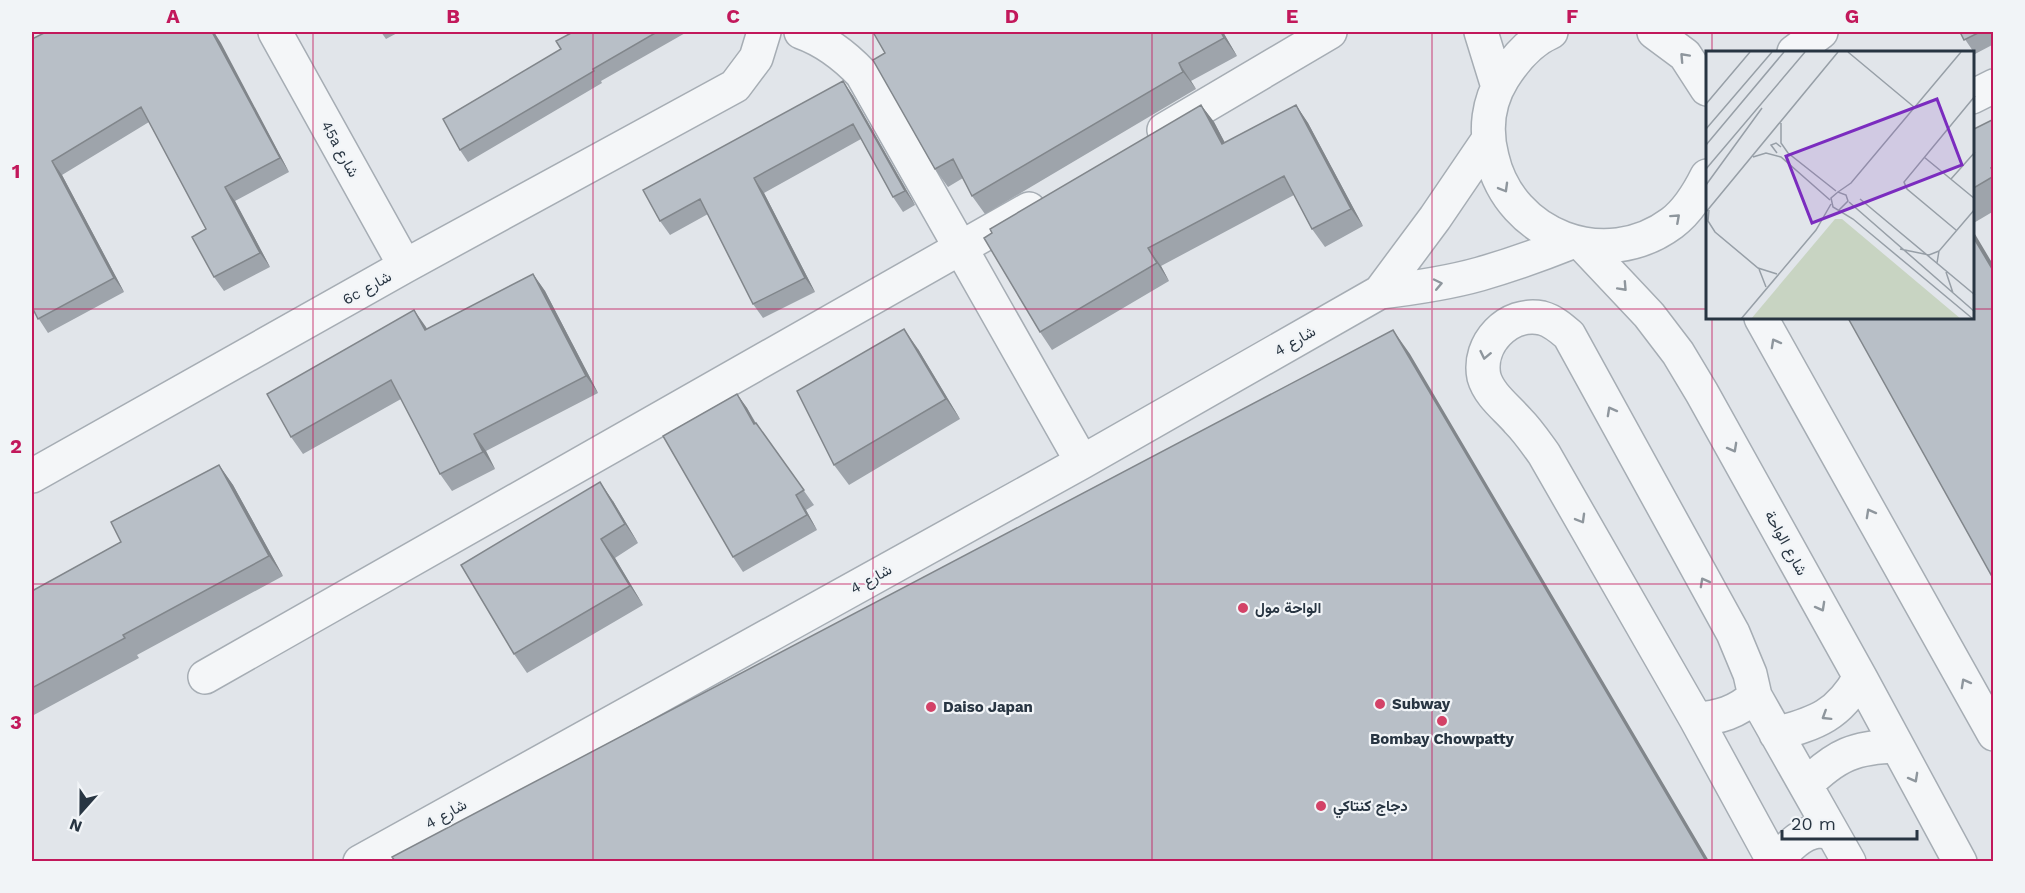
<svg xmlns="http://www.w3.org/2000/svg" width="2025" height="893" viewBox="0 0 2025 893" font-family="'Work Sans',Vazirmatn,sans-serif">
  <rect width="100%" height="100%" fill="#e1e5ea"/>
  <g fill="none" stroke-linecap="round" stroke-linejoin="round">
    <g stroke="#a6adb4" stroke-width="36">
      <path id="minor" d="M 275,32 L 405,266
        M 801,32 C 826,41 844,55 862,74 L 1082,462
        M 1481,32 L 1498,87
        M 1551,32 C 1530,41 1515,59 1503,78 C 1488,102 1485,130 1492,157 C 1510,236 1605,273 1672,223 C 1688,211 1698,194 1707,176
        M 1654,32 L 1685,55 L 1707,89
        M 1794,52 L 1821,32
        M 1972,97 L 1994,86
        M 1164,130 L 1330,32
        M 1583,245 L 1649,315 L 1678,353 L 1702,393 L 1860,677 L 1960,862
        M 1380,292 C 1414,288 1448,283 1480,274 C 1511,265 1542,254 1572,242
        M 1761,318 L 1994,734
        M 32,476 L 405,266 L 735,86 L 756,58 L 764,32
        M 205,677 L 1029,209
        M 1696,719 C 1719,718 1737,712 1755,696
        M 1776,734 C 1817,723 1839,715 1860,677
        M 1806,785 C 1836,755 1855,747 1897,746
        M 360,862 L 1082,462 L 1380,292 L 1435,218 L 1488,140
        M 1774,862 L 1696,719 L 1544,454 C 1536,443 1528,431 1518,421 C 1507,408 1489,395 1484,377 C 1477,344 1508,311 1542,318 C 1553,321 1561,328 1569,335 L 1733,633 L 1750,674 L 1755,696 L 1849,862
        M 1776,862 C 1786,849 1801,833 1818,831 C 1822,831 1828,832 1832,833"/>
    </g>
    <use href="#minor" stroke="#f4f6f8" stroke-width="33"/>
  </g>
  <path fill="#9ea4ab" d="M 46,32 L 214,32 L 289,172 L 235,201 L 270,267 L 224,291 L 214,277 L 206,229 L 149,122 L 62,175 L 124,292 L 48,333 L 35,313 L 32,314 L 32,39 Z
    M 381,32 L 399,32 L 386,39 Z
    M 573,32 L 687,32 L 601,81 L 602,83 L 468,162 L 460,150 L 561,49 Z
    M 873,32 L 1223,32 L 1237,56 L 1191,81 L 1196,89 L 985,214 L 972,196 L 963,178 L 948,187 L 935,169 L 885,53 Z
    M 1960,32 L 1994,32 L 1994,44 L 1975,54 Z
    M 843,81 L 853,96 L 915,205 L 903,212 L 893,197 L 861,139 L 764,193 L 815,292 L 763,318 L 753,304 L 708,214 L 670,235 L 660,221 Z
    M 1201,105 L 1214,122 L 1225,143 L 1296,105 L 1308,123 L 1363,226 L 1325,247 L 1312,229 L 1294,195 L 1161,266 L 1169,281 L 1052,350 L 1040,332 Z
    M 1994,119 L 1994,211 L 1972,224 L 1972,130 Z
    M 533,274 L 545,291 L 598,393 L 486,451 L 495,469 L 452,491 L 440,474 L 401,399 L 303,454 L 291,437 L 427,329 Z
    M 918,349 L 960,419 L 849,485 L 834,465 Z
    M 737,394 L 747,408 L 756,423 L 814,505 L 806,510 L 817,530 L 743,572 L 733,557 Z
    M 219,465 L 233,485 L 283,576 L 137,655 L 139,658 L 32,716 L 32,591 L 121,542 Z
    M 613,501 L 638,543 L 615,558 L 643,605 L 527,673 L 514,654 Z"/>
  <path fill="#81868b" d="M 212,32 L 214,32 L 221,43 L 289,172 L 280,158 Z
    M 1221,32 L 1223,32 L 1237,56 L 1224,38 Z
    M 1179,63 L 1191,81 L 1196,89 L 1183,72 Z
    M 843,81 L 853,96 L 915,205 L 905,191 Z
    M 1201,105 L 1214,122 L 1235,162 L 1222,144 Z
    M 1296,105 L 1308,123 L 1363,226 L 1351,209 Z
    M 52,161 L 62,175 L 124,292 L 114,278 Z
    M 754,178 L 764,193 L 815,292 L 805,278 Z
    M 225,187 L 235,201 L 270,267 L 260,253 Z
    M 1972,229 L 1994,266 L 1994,272 L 1972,235 Z
    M 1148,248 L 1161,266 L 1169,281 L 1157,263 Z
    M 533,274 L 545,291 L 598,393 L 586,376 Z
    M 414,310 L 426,327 L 437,347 L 425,330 Z
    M 904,329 L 918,349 L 960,419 L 946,399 Z
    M 1393,330 L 1410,354 L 1709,861 L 1706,861 Z
    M 737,394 L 747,408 L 764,439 L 754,424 Z
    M 474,434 L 486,451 L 495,469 L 483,452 Z
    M 219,465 L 233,485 L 283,576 L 269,556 Z
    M 600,482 L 613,501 L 638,543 L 625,524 Z
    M 796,495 L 806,510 L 817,530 L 807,515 Z
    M 601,539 L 615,558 L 643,605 L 630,586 Z"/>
  <path fill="#b8bfc7" stroke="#81868b" stroke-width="1.5" d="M 46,32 L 212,32 L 280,158 L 225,187 L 260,253 L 214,277 L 192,237 L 206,229 L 141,107 L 52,161 L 114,278 L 38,319 L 32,307 L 32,39 Z
    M 573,32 L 657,32 L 593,69 L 594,71 L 460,150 L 443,119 L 561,49 L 556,41 Z
    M 873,32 L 1221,32 L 1224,38 L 1179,63 L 1183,72 L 972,196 L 953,159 L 935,169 L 873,60 L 885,53 Z
    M 1960,32 L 1980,32 L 1964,40 Z
    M 843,81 L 905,191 L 893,197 L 853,124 L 754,178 L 805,278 L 753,304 L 700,199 L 660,221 L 643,190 Z
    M 1201,105 L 1222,144 L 1296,105 L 1351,209 L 1312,229 L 1284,176 L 1148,248 L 1157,263 L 1040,332 L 984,238 L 992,233 L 990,229 Z
    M 1994,119 L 1994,167 L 1991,168 L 1994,173 L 1994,176 L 1972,189 L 1972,130 Z
    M 1972,235 L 1994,272 L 1994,580 L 1848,318 L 1972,318 Z
    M 533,274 L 586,376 L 474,434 L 483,452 L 440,474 L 391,380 L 291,437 L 267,394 L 414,310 L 425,330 Z
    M 904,329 L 946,399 L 834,465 L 797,391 Z
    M 1393,330 L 1706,861 L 395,861 L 392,857 Z
    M 737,394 L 754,424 L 756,423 L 804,490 L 796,495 L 807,515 L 733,557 L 663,436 Z
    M 219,465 L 269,556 L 123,635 L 125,638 L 32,688 L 32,591 L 121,542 L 111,522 Z
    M 600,482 L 625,524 L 601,539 L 630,586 L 514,654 L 461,565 Z"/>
  <defs><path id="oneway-chevron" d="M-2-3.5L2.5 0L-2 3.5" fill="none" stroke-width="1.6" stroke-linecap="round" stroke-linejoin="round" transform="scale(1.5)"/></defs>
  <g stroke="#8e969d">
    <use href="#oneway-chevron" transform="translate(1684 57) rotate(-133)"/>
    <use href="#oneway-chevron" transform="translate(1504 188) rotate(60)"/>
    <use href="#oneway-chevron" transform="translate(1676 218) rotate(-42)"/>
    <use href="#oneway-chevron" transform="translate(1438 284) rotate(-12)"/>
    <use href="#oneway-chevron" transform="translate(1623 287) rotate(47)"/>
    <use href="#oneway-chevron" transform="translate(1775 343) rotate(-119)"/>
    <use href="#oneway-chevron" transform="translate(1485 355) rotate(102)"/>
    <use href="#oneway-chevron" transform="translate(1611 411) rotate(-119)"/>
    <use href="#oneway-chevron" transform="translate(1733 448) rotate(61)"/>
    <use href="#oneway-chevron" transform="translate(1870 513) rotate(-119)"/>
    <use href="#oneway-chevron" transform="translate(1581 519) rotate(60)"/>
    <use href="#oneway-chevron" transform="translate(1704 582) rotate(-119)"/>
    <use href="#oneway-chevron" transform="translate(1821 607) rotate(61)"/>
    <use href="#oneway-chevron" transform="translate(1965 683) rotate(-119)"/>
    <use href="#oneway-chevron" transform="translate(1826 716) rotate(148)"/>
    <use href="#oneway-chevron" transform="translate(1914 778) rotate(61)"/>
  </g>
  <path fill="none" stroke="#c2185b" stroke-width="1.5" stroke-opacity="0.55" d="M 313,32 L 313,862M 593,32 L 593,862M 873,32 L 873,862M 1152,32 L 1152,862M 1432,32 L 1432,862M 1712,32 L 1712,52M 32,309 L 1707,309M 1972,309 L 1994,309M 1712,318 L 1712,862M 32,584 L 1994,584"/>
  <g fill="#d34267" stroke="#f1f4f7" stroke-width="2">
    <circle cx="1243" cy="608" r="6"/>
    <circle cx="1380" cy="704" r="6"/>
    <circle cx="931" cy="707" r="6"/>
    <circle cx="1442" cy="721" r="6"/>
    <circle cx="1321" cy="806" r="6"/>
  </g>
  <g text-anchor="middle" stroke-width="4.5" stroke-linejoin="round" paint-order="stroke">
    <g font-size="15" fill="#283542" stroke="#f1f4f7">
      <text transform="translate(340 149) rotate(61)" y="5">45a شارع</text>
      <text transform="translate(367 288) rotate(-29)" y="5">6c شارع</text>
      <text transform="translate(1295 341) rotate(-30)" y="5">شارع 4</text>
      <text transform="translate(1786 543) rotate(61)" y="5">شارع الواحة</text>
      <text transform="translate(871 579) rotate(-29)" y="5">شارع 4</text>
      <text transform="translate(446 814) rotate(-29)" y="5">شارع 4</text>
    </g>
    <g font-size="15" font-weight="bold" fill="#283542" stroke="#f1f4f7" text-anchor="start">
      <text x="1255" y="613">الواحة مول</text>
      <text x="1392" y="709">Subway</text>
      <text x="943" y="712">Daiso Japan</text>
      <text x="1442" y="744" text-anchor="middle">Bombay Chowpatty</text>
      <text x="1333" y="811">دجاج كنتاكي</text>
    </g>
  </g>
  <g transform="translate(1706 51)">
    <rect width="268" height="268" fill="#e1e5ea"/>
    <path d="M 129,168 L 136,168 L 255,268 L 45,268 Z" fill="#c8d4c2"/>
    <path fill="none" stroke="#979fa7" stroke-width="1.5" d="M 142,1 L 208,56M 0,53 L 44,1M 75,72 L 75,92 L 82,102 L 130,140M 0,78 L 66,1M 0,94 L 78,1M 71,102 L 65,94 L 70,92 L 75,96M 47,106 L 60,102 L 75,106 L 124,149M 218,106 L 269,148M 0,118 L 99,1M 245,128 L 269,101M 0,134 L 56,57M 132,141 L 145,132 L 255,1M 154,148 L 269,244M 143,151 L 269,261M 3,159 L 2,170 L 9,181 L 52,217 L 71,223M 133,159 L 142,150 L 140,144 L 132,141 L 125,147 L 127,156 L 147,168 L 267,268M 0,161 L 132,1M 250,179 L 201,138 L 198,131 L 269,45M 194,198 L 223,204 L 233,200M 231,212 L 233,200 L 269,158M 53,218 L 60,236M 240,221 L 247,242M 35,268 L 110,179 L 125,153"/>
    <path fill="#7b2cbf" fill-opacity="0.15" stroke="#7b2cbf" stroke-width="3" d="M 231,48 L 256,114 L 106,172 L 80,105 Z"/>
    <rect width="268" height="268" fill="none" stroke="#283542" stroke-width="3"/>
  </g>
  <rect width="2025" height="893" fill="none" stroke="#f1f4f7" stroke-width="66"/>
  <g transform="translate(81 812) rotate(201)" stroke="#f1f4f7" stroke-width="4.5" paint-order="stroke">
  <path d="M0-4.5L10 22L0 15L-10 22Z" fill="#283542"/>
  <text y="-9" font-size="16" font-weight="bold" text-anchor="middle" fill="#283542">N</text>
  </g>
  <path d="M1782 830v9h135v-9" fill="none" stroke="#283542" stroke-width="3"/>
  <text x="1791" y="830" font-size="18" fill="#283542" stroke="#f1f4f7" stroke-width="4.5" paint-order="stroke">20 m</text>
  <rect x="33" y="33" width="1959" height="827" fill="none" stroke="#c2185b" stroke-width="2"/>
  <g font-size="20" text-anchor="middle" font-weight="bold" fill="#c2185b">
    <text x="173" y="23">A</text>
    <text x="453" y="23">B</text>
    <text x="733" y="23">C</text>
    <text x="1012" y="23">D</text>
    <text x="1292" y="23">E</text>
    <text x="1572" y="23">F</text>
    <text x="1852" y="23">G</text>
    <text x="16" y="178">1</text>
    <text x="16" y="453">2</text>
    <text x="16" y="729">3</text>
  </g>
</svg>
